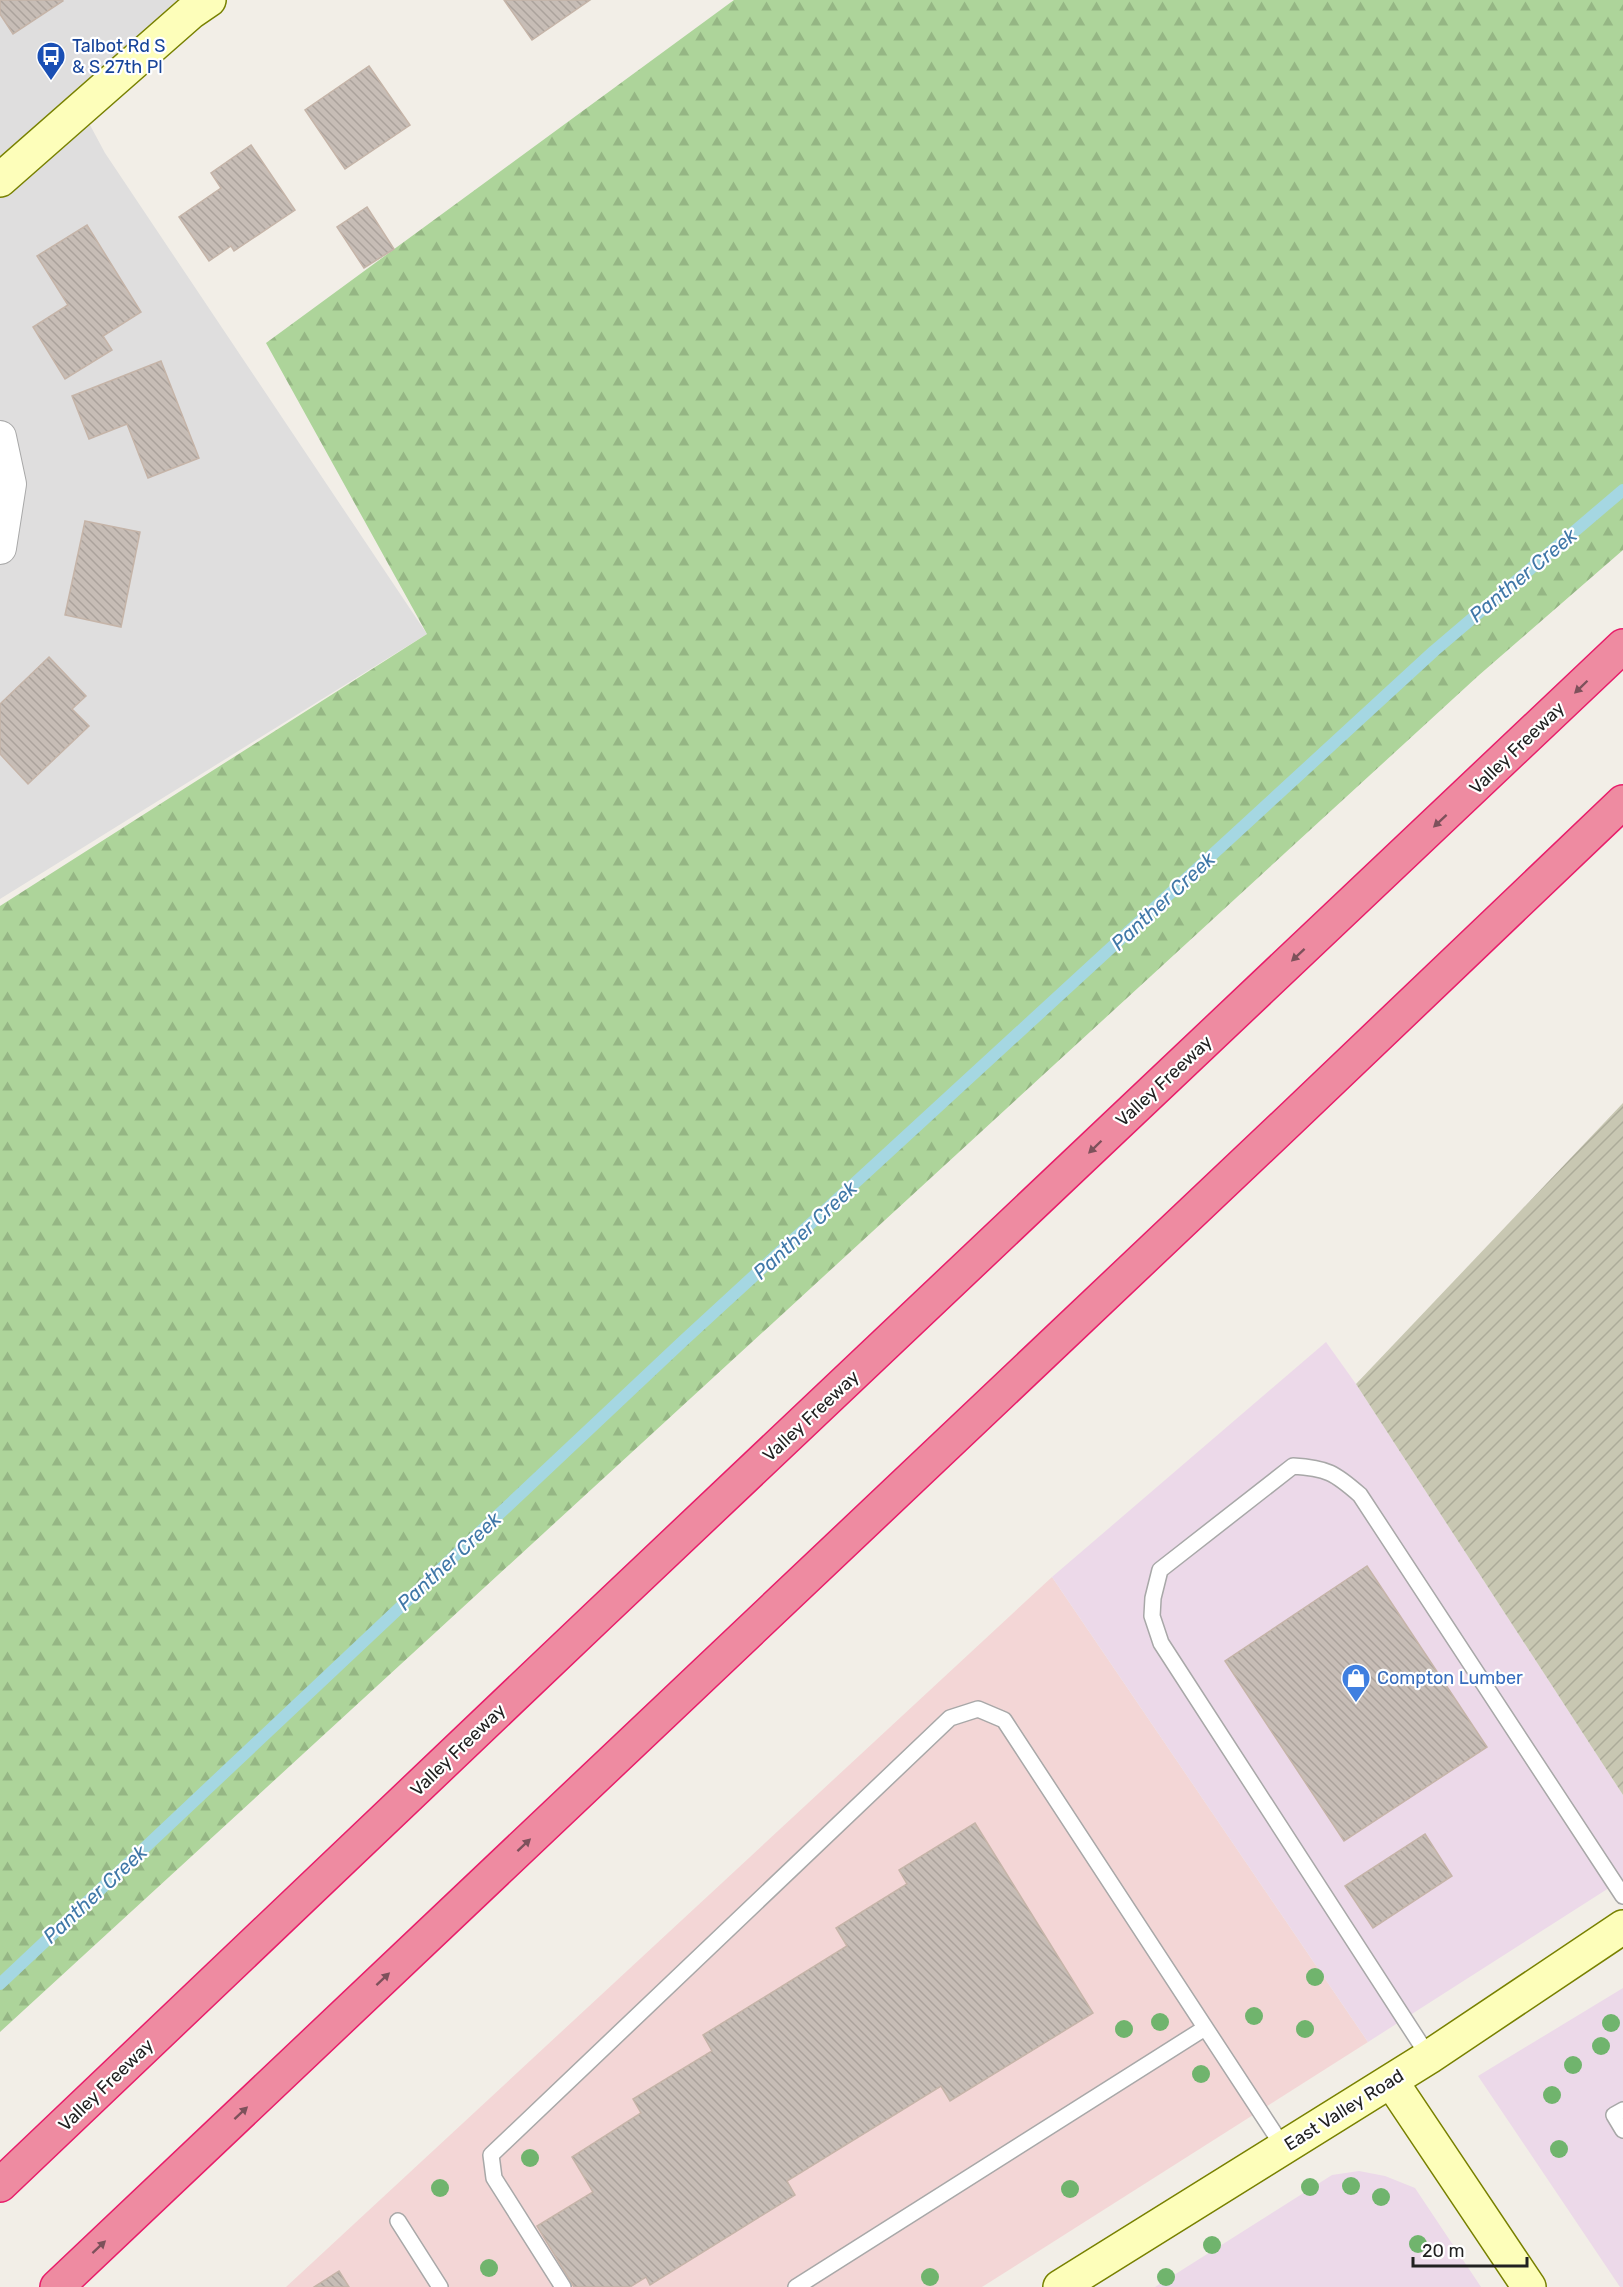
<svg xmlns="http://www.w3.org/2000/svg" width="1623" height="2287" viewBox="0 0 1623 2287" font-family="Rubik,sans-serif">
  <defs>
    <pattern id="construction-furrows" width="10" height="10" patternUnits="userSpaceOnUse" patternTransform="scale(1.5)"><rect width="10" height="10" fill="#c8c7b2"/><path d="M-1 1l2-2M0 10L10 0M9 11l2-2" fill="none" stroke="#acab99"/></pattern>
    <pattern id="forest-firs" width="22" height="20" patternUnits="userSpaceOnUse" patternTransform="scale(1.5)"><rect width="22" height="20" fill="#add49a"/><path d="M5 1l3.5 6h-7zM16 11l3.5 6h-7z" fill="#95b684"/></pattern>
    <pattern id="building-back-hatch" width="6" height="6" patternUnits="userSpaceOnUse" patternTransform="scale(1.5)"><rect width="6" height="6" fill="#c7bdb6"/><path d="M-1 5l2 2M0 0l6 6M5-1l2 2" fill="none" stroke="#aba29c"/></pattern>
  </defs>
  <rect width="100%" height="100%" fill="#f2eee7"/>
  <path fill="#dfdede" d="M 0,0 L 219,0 L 83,112 L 105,153 L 427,634 L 0,899 Z"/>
  <path fill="#f3d6d6" d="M 1052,1577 L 1368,2042 L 982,2287 L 286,2287 Z"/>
  <path fill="#ecd9e9" d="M 1326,1342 L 1356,1384 L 1623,1795 L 1623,1879 L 1368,2042 L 1052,1577 Z
    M 1623,1988 L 1623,2287 L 1620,2287 L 1478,2076 Z
    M 1359,2171 L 1385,2176 L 1415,2188 L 1481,2287 L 1155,2287 L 1332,2175 Z"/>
  <path fill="url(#construction-furrows)" d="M 1623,1103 L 1623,1795 L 1356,1384 Z"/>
  <path fill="url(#forest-firs)" d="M 734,0 L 1623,0 L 1623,550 L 1478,676 L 0,2032 L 0,906 L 427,634 L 266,343 Z"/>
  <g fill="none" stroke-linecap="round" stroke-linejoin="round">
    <path stroke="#a5d7e2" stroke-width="12" d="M 0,1984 L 683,1341 L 1434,651 L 1623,490"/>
  </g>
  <path fill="url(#building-back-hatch)" stroke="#c5b4a8" stroke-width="1.5" d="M 0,0 L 62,0 L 63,1 L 13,34 L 0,14 Z
    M 504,0 L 590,0 L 532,40 Z
    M 369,66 L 410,125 L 345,169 L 305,110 Z
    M 251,145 L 295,210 L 234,251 L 231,246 L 209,261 L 179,217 L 221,188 L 211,173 Z
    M 367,207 L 394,249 L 364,268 L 337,227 Z
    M 87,225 L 141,312 L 103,336 L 112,350 L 65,379 L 33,327 L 68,305 L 37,256 Z
    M 161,361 L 199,458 L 148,478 L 127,424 L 89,439 L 72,396 Z
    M 85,521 L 140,532 L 121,627 L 65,615 Z
    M 49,657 L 86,696 L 72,709 L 89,726 L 28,784 L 0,754 L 0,704 Z
    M 1367,1566 L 1487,1747 L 1344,1841 L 1225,1661 Z
    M 975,1823 L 1093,2013 L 950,2101 L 941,2086 L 787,2181 L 795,2195 L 650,2285 L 646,2277 L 630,2287 L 574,2287 L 537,2226 L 593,2192 L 572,2157 L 641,2113 L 633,2099 L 712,2051 L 703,2035 L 847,1946 L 836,1928 L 907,1884 L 899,1870 Z
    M 1425,1834 L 1452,1876 L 1373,1928 L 1345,1886 Z
    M 339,2271 L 349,2287 L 314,2287 Z"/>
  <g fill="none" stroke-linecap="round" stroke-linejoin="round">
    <g stroke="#a8a8a8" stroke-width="18">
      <path id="lane" d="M 1429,2057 L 1161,1643 L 1152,1616 L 1153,1598 L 1160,1570 L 1293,1466 C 1327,1468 1335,1473 1360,1495 L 1623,1896
        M 1623,2110 L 1614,2115 L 1623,2130
        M 398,2221 L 440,2287
        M 563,2287 L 494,2178 L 491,2155 L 950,1718 L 978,1709 L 1004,1720 L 1284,2148
        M 796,2287 L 1205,2028"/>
    </g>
    <g stroke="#a8a8a8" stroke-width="34">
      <path id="street" d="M 0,437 L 10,484 L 0,548"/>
    </g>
    <g stroke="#788100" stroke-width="36">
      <path id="secondary" d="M 0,180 L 190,13 L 209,0
        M 1391,2081 L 1529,2287
        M 1060,2287 L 1429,2057 L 1623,1927"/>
    </g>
    <g stroke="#e81d6a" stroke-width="36">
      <path id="highway" d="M 0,2185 L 599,1615 L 1623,646
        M 57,2287 L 1295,1115 L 1623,802"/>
    </g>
    <use href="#lane" stroke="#fff" stroke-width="15"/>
    <use href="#street" stroke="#fff" stroke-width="32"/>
    <use href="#secondary" stroke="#fdfeba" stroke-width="33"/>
    <use href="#highway" stroke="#ee8ba1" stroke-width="33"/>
  </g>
  <g fill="#70b46d">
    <circle cx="1315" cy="1977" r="9"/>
    <circle cx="1254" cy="2016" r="9"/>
    <circle cx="1160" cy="2022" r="9"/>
    <circle cx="1611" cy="2023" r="9"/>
    <circle cx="1124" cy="2029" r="9"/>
    <circle cx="1305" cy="2029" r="9"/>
    <circle cx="1601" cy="2046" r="9"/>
    <circle cx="1573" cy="2065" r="9"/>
    <circle cx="1201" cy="2074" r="9"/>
    <circle cx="1552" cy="2095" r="9"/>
    <circle cx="1559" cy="2149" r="9"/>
    <circle cx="530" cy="2158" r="9"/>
    <circle cx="1351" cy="2186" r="9"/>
    <circle cx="1310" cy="2187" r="9"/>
    <circle cx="440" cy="2188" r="9"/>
    <circle cx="1070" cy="2189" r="9"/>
    <circle cx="1381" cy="2197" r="9"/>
    <circle cx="1418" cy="2244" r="9"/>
    <circle cx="1212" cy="2245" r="9"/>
    <circle cx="489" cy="2268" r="9"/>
    <circle cx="930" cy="2277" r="9"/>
    <circle cx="1166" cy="2277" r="9"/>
  </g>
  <defs><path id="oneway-solid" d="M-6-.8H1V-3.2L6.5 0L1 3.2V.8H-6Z" transform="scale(1.5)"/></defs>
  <g fill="#7d515b">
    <use href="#oneway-solid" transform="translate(1581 687) rotate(136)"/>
    <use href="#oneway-solid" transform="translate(1440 821) rotate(137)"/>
    <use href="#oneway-solid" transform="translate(1298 955) rotate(137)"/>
    <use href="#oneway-solid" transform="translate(1095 1147) rotate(136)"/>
    <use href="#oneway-solid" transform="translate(524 1845) rotate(-43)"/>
    <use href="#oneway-solid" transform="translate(383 1979) rotate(-43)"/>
    <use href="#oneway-solid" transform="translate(241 2113) rotate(-43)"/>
    <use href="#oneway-solid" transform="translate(99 2247) rotate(-43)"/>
  </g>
  <defs>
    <g id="bus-pin" transform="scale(1.5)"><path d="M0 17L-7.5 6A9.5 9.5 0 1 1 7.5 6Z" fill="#1a4fb4" stroke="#fff"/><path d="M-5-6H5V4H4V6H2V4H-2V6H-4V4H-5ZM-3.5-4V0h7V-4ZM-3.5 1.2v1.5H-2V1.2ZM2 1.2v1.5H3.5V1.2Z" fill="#fff"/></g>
    <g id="shop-pin" transform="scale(1.5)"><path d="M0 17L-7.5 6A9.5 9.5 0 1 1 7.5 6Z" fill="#3f7fe0" stroke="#fff"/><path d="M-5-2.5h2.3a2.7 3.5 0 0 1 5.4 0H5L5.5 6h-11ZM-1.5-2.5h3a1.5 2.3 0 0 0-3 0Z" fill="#fff"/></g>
  </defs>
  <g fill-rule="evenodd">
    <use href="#bus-pin" x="51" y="56"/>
    <use href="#shop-pin" x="1356" y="1678"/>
  </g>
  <g text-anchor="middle" stroke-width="4.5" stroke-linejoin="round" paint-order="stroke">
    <g font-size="18" fill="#164399" stroke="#fff" text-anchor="start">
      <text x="72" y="52">Talbot Rd S<tspan x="72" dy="21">&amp; S 27th Pl</tspan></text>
    </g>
    <g font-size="18" fill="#212121" stroke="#fff">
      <text transform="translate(1517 748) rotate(-44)" y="6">Valley Freeway</text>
      <text transform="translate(1164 1081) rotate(-43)" y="6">Valley Freeway</text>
      <text transform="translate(811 1416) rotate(-43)" y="6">Valley Freeway</text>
      <text transform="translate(458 1750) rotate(-44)" y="6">Valley Freeway</text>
      <text transform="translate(106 2085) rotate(-44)" y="6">Valley Freeway</text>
      <text transform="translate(1344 2110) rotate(-32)" y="6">East Valley Road</text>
    </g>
    <g font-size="18" fill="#366cbe" stroke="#fff" text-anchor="start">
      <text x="1377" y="1684">Compton Lumber</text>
    </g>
    <g font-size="20" font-style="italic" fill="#4078a8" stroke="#fff">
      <text transform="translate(1523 575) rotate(-40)" y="7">Panther Creek</text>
      <text transform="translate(1163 901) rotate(-43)" y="7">Panther Creek</text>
      <text transform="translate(805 1230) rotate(-43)" y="7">Panther Creek</text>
      <text transform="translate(449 1561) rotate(-43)" y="7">Panther Creek</text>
      <text transform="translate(95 1894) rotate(-43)" y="7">Panther Creek</text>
    </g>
  </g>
  <path d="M1413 2257v9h114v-9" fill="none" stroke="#212121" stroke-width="3"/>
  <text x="1422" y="2257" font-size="18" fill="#212121" stroke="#ffffff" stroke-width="4.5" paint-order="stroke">20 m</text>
</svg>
